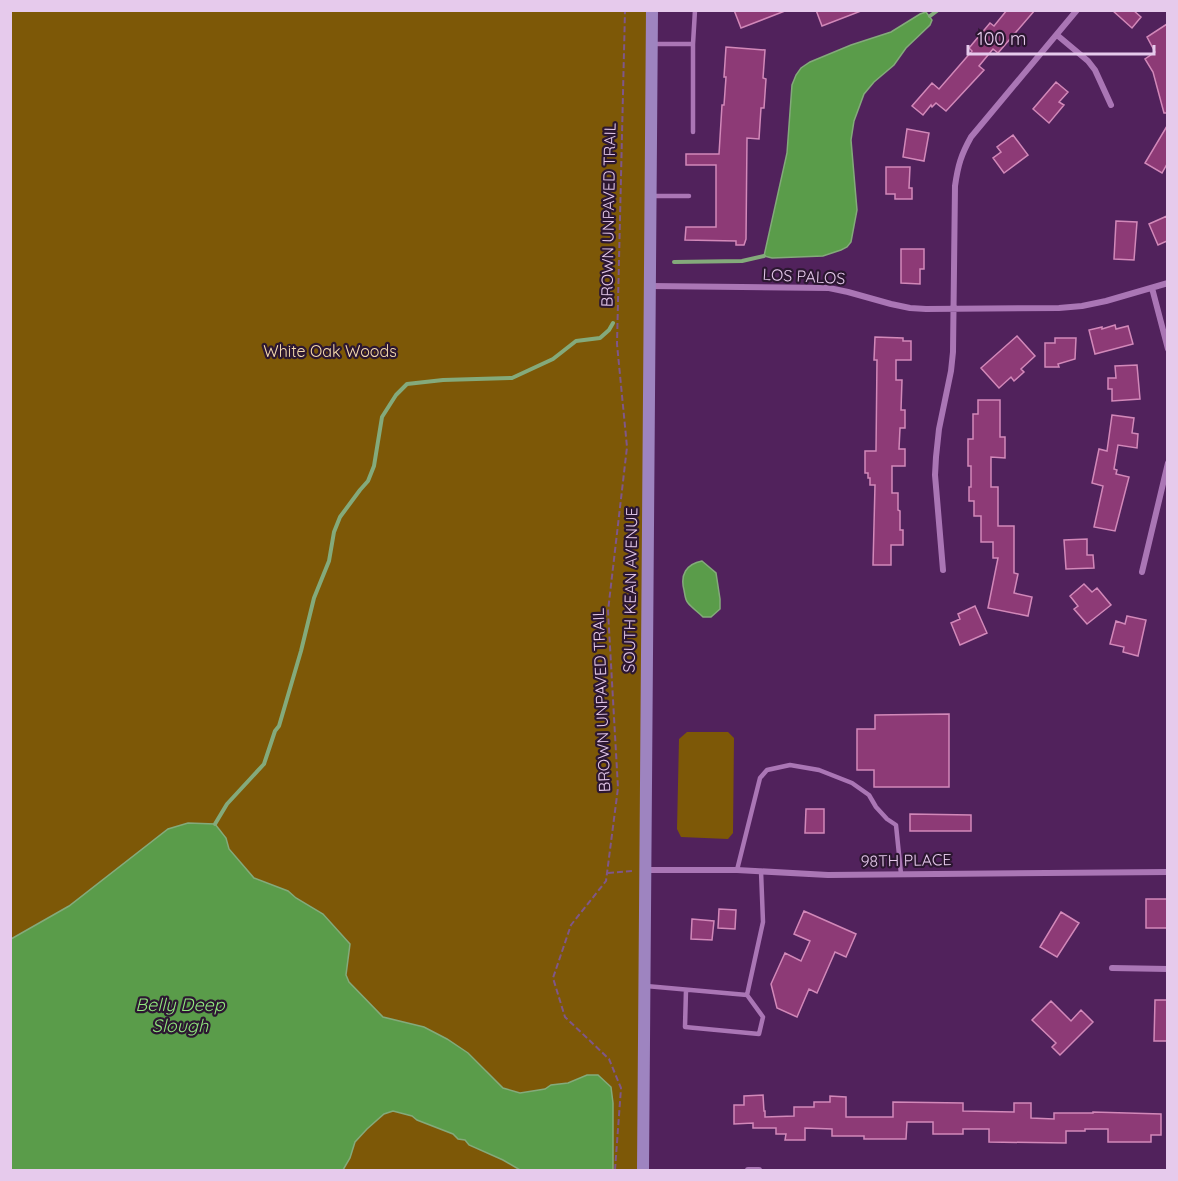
<svg xmlns="http://www.w3.org/2000/svg" width="1178" height="1181" viewBox="0 0 1178 1181" font-family="Quicksand,sans-serif">
  <rect width="100%" height="100%" fill="#51225c"/>
  <path fill="#7d5807" d="M 10,11 L 652,11 L 641,1170 L 11,1170 Z
    M 687,732 L 728,732 L 734,738 L 733,833 L 728,839 L 681,837 L 677,829 L 679,739 Z"/>
  <path fill="#5a9c4a" stroke="#84aa7b" stroke-width="1.5" d="M 926,12 L 932,20 L 930,25 L 906,48 L 894,65 L 874,82 L 864,94 L 854,121 L 851,140 L 857,210 L 851,242 L 847,247 L 841,250 L 823,256 L 772,258 L 764,256 L 787,153 L 792,85 L 796,75 L 801,68 L 810,62 L 851,45 L 891,32 L 920,14 Z
    M 702,561 L 716,573 L 720,599 L 720,609 L 711,617 L 703,617 C 698,612 692,608 688,603 C 685,600 685,595 684,590 C 680,575 686,564 702,561 Z
    M 188,823 L 215,824 L 226,838 L 229,849 L 254,878 L 288,891 L 296,898 L 323,914 L 350,944 L 346,975 L 349,982 L 383,1017 L 424,1027 L 447,1039 L 468,1053 L 503,1088 L 520,1093 L 545,1089 L 551,1085 L 568,1083 L 587,1075 L 598,1075 L 611,1087 L 613,1103 L 613,1170 L 520,1170 L 503,1160 L 469,1145 L 465,1140 L 458,1139 L 453,1134 L 417,1120 L 412,1116 L 393,1111 L 384,1114 L 367,1129 L 355,1142 L 350,1158 L 343,1170 L 11,1170 L 11,939 L 69,906 L 168,829 Z"/>
  <g fill="none" stroke-linecap="round" stroke-linejoin="round">
    <path stroke="#84aa7b" stroke-width="4" d="M 930,16 L 938,10
      M 674,262 L 742,261 L 764,256
      M 215,824 L 227,804 L 264,764 L 275,731 L 279,726 L 301,651 L 314,598 L 329,561 L 334,532 L 340,517 L 360,490 L 368,481 L 374,466 L 382,417 L 396,395 L 407,384 L 443,380 L 512,378 L 553,359 L 576,341 L 600,338 L 609,330 L 613,323"/>
  </g>
  <path fill="#8d3a76" stroke="#d288b9" stroke-width="1.5" d="M 734,10 L 785,10 L 785,11 L 741,28 Z
    M 816,10 L 861,10 L 861,11 L 822,26 Z
    M 1007,10 L 1035,10 L 998,53 L 993,49 L 979,66 L 984,70 L 946,111 L 936,103 L 932,107 L 931,105 L 923,115 L 912,106 L 932,83 L 939,89 L 972,51 L 969,48 L 990,23 L 994,26 Z
    M 1112,10 L 1133,10 L 1141,17 L 1132,28 Z
    M 1167,24 L 1167,113 L 1164,113 L 1153,72 L 1145,59 L 1155,52 L 1147,37 Z
    M 726,47 L 765,50 L 763,78 L 766,79 L 764,108 L 761,108 L 759,139 L 747,138 L 746,239 L 744,245 L 736,245 L 736,241 L 685,240 L 686,227 L 716,227 L 716,165 L 686,165 L 686,154 L 719,154 L 722,105 L 724,105 L 726,77 L 724,77 Z
    M 1056,82 L 1068,92 L 1059,102 L 1064,105 L 1049,123 L 1033,109 Z
    M 1167,126 L 1167,164 L 1162,173 L 1145,163 Z
    M 907,129 L 929,133 L 924,161 L 903,157 Z
    M 1013,135 L 1028,155 L 1004,173 L 993,158 L 1001,152 L 997,147 Z
    M 886,167 L 910,167 L 909,188 L 912,188 L 912,199 L 895,199 L 895,194 L 886,194 Z
    M 1167,216 L 1167,241 L 1158,245 L 1149,224 Z
    M 1116,221 L 1137,222 L 1134,260 L 1114,259 Z
    M 901,249 L 924,249 L 924,269 L 920,269 L 920,284 L 901,283 Z
    M 1115,325 L 1116,329 L 1128,326 L 1133,344 L 1095,354 L 1089,330 L 1102,327 L 1102,329 Z
    M 1017,336 L 1035,356 L 1021,369 L 1024,372 L 1014,381 L 1011,377 L 999,388 L 981,368 Z
    M 875,337 L 903,338 L 903,341 L 911,341 L 911,360 L 896,360 L 896,380 L 902,380 L 901,410 L 905,410 L 905,428 L 900,428 L 899,449 L 905,449 L 905,466 L 892,466 L 892,493 L 898,493 L 898,510 L 900,511 L 900,530 L 903,530 L 903,545 L 891,545 L 891,565 L 873,565 L 875,485 L 870,485 L 870,478 L 868,478 L 868,473 L 865,473 L 865,451 L 876,451 L 877,360 L 874,360 Z
    M 1055,338 L 1076,338 L 1075,359 L 1058,364 L 1059,367 L 1045,367 L 1045,343 L 1055,343 Z
    M 1137,365 L 1140,399 L 1112,401 L 1112,389 L 1108,389 L 1108,378 L 1116,378 L 1115,366 Z
    M 978,400 L 1000,400 L 1000,437 L 1005,437 L 1005,458 L 991,457 L 991,487 L 998,487 L 998,526 L 1014,526 L 1014,573 L 1018,574 L 1014,593 L 1032,597 L 1028,616 L 988,608 L 998,558 L 993,558 L 993,542 L 981,542 L 981,516 L 974,516 L 974,501 L 969,501 L 969,487 L 971,487 L 971,466 L 968,466 L 968,439 L 973,439 L 973,414 L 978,414 Z
    M 1112,415 L 1134,418 L 1132,433 L 1138,434 L 1137,448 L 1118,445 L 1114,469 L 1117,470 L 1116,474 L 1129,477 L 1115,531 L 1094,527 L 1103,486 L 1092,483 L 1099,449 L 1107,451 Z
    M 1087,539 L 1087,555 L 1093,555 L 1094,568 L 1066,569 L 1064,540 Z
    M 1084,584 L 1092,592 L 1097,588 L 1111,605 L 1087,624 L 1074,609 L 1078,606 L 1070,596 Z
    M 975,606 L 987,633 L 960,645 L 951,623 L 960,619 L 958,614 Z
    M 1127,616 L 1146,620 L 1138,656 L 1123,652 L 1124,647 L 1110,644 L 1116,621 L 1125,624 Z
    M 949,714 L 949,787 L 874,787 L 874,770 L 857,770 L 857,729 L 875,729 L 875,715 Z
    M 806,809 L 824,809 L 824,833 L 805,833 Z
    M 910,814 L 971,815 L 971,831 L 910,831 Z
    M 1146,899 L 1167,899 L 1167,928 L 1146,928 Z
    M 719,909 L 736,910 L 735,929 L 718,928 Z
    M 804,911 L 856,934 L 846,957 L 835,952 L 817,993 L 809,989 L 797,1017 L 777,1008 L 771,984 L 785,953 L 801,961 L 810,941 L 794,934 Z
    M 1061,912 L 1079,923 L 1057,957 L 1040,947 Z
    M 692,919 L 714,921 L 712,940 L 691,939 Z
    M 1155,1000 L 1167,1000 L 1167,1041 L 1154,1041 Z
    M 1051,1001 L 1071,1021 L 1081,1010 L 1093,1022 L 1060,1055 L 1052,1047 L 1056,1043 L 1032,1020 Z
    M 763,1095 L 764,1111 L 765,1111 L 765,1117 L 794,1116 L 794,1107 L 814,1107 L 814,1102 L 830,1102 L 830,1096 L 846,1097 L 846,1117 L 893,1117 L 893,1102 L 963,1103 L 963,1111 L 1014,1112 L 1014,1103 L 1031,1103 L 1031,1118 L 1054,1119 L 1054,1113 L 1093,1113 L 1093,1112 L 1161,1114 L 1161,1135 L 1151,1135 L 1151,1142 L 1108,1142 L 1108,1129 L 1085,1129 L 1085,1131 L 1066,1131 L 1066,1143 L 989,1142 L 989,1129 L 963,1129 L 963,1134 L 933,1134 L 933,1122 L 907,1122 L 906,1139 L 864,1139 L 864,1136 L 832,1136 L 832,1129 L 805,1128 L 805,1140 L 785,1140 L 786,1134 L 776,1134 L 776,1128 L 753,1128 L 753,1123 L 734,1124 L 734,1105 L 744,1105 L 744,1096 Z"/>
  <g fill="none" stroke-linecap="round" stroke-linejoin="round">
    <path stroke="#7f5689" stroke-width="2" stroke-dasharray="6 3" stroke-linecap="butt" d="M 608,873 L 633,871
      M 615,1170 L 621,1088 L 609,1059 L 565,1017 L 553,978 L 571,925 L 606,881 L 618,788 L 608,611 L 627,447 L 617,344 L 625,10"/>
    <path stroke="#aa76b5" stroke-width="4.5" d="M 652,44 L 693,44
      M 693,132 L 693,44 L 695,10
      M 653,196 L 689,196
      M 737,870 L 760,778 L 767,770 L 790,765 L 819,770 L 852,783 L 869,795 L 876,807 L 887,819 L 896,825 L 901,874
      M 646,986 L 747,995 L 763,922 L 761,871
      M 686,990 L 685,1027 L 759,1034 L 763,1017 L 747,995"/>
    <path stroke="#aa76b5" stroke-width="6" d="M 1057,35 L 1088,61 L 1095,70 L 1111,105
      M 650,286 L 829,288 L 848,292 L 891,304 L 910,308 L 926,309 L 1059,308 L 1082,306 L 1106,301 L 1168,283
      M 1152,288 L 1168,349
      M 943,570 L 935,475 L 936,457 L 939,429 L 951,371 L 953,352 L 955,186 C 958,165 961,155 971,137 L 1077,10
      M 1142,572 L 1168,463
      M 644,870 L 737,870 L 828,875 L 1168,872
      M 1112,968 L 1168,969
      M 748,1170 L 759,1170"/>
    <path stroke="#9e84c0" stroke-width="12" d="M 643,1170 L 652,10"/>
  </g>
  <g text-anchor="middle" stroke-width="4.5" stroke-linejoin="round" paint-order="stroke">
    <g font-size="16" fill="#e6caec" stroke="#2c1731">
      <text transform="translate(608 215) rotate(-89)" y="6">BROWN UNPAVED TRAIL</text>
      <text transform="translate(804 276) rotate(3)" y="6">LOS PALOS</text>
      <text transform="translate(630 590) rotate(-89)" y="6">SOUTH KEAN AVENUE</text>
      <text transform="translate(601 700) rotate(-92)" y="6">BROWN UNPAVED TRAIL</text>
      <text transform="translate(906 860) rotate(-1)" y="6">98TH PLACE</text>
    </g>
    <g font-size="16" fill="#f6dbae" stroke="#2c1731">
      <text x="330" y="357">White Oak Woods</text>
    </g>
    <g font-size="18" font-style="italic" fill="#91e87e" stroke="#2c1731">
      <text x="180" y="1011">Belly Deep<tspan x="180" dy="21">Slough</tspan></text>
    </g>
  </g>
  <rect width="1178" height="1181" fill="none" stroke="#e6caec" stroke-width="24"/>
  <path d="M968 45v9h186v-9" fill="none" stroke="#e6caec" stroke-width="3"/>
  <text x="977" y="45" font-size="18" fill="#e6caec" stroke="#2c1731" stroke-width="4.5" paint-order="stroke">100 m</text>
</svg>
